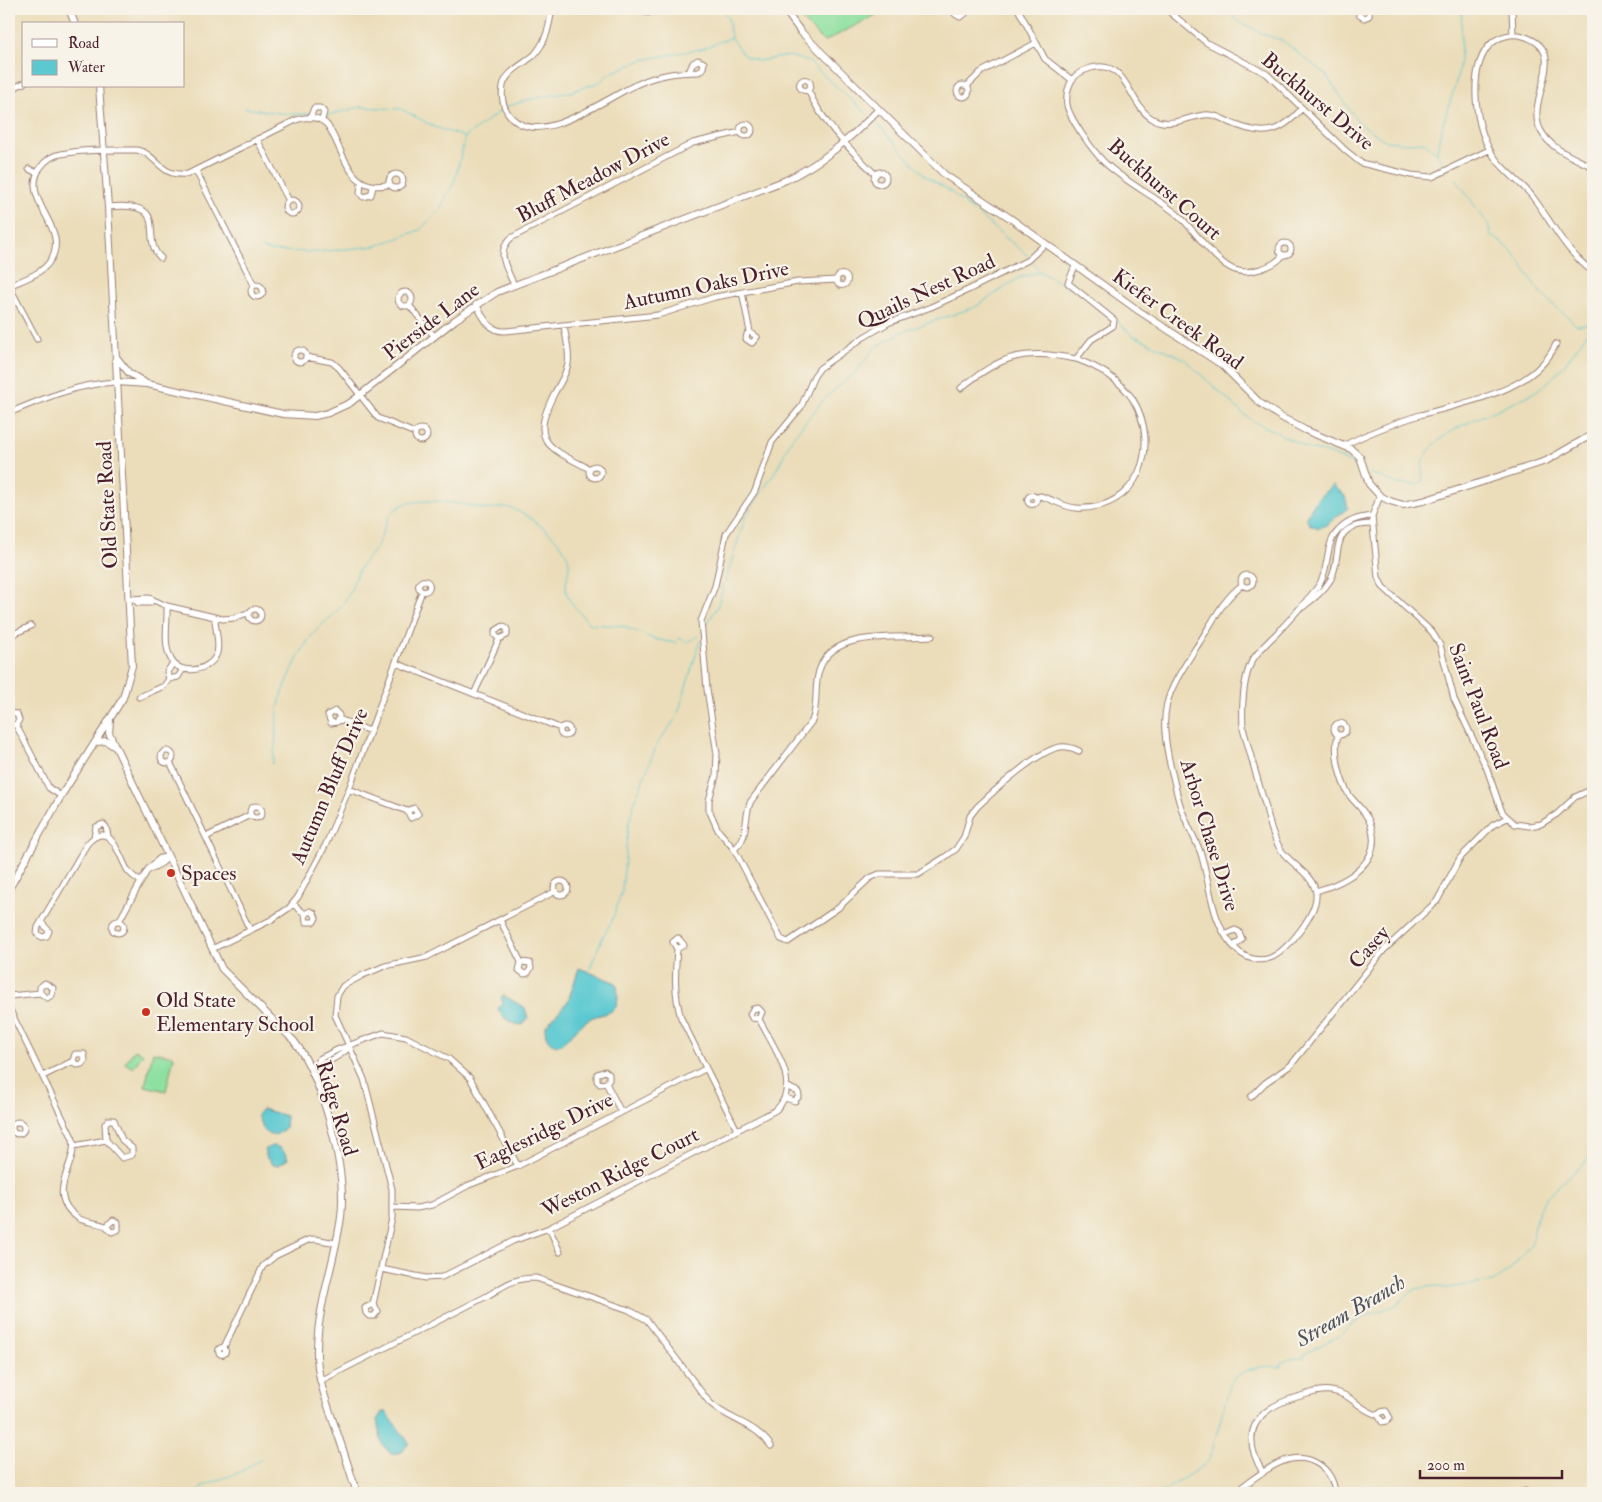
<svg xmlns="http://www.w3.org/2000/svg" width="1602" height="1502" viewBox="0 0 1602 1502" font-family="'IM FELL Double Pica',serif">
  <rect width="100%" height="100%" fill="#f7f3e8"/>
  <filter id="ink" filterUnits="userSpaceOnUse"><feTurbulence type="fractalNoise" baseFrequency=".02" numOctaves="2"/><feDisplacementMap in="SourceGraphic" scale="10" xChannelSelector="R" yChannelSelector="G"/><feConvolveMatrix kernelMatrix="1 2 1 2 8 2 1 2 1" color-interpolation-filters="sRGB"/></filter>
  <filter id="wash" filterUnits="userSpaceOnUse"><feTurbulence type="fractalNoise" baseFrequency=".0096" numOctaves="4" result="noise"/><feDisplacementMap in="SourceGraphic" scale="20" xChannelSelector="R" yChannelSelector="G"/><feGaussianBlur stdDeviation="1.12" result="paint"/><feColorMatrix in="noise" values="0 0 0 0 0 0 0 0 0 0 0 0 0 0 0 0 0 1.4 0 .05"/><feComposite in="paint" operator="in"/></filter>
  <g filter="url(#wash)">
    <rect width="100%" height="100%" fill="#ebddb9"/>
    <path fill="#8ee0a0" stroke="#6c8066" d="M 791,9 L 859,9 L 862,15 L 874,9 L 887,9 L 824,42 Z
      M 135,1049 L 143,1054 L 133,1068 L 125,1063 Z
      M 153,1052 L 174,1056 L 166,1091 L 145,1086 Z"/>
    <path fill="#5cc9d1" stroke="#53747e" d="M 1333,485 L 1345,496 L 1348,508 L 1326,525 L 1318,528 L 1309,524 L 1306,517 L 1318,498 Z
      M 579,968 L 616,983 C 618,989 619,1000 616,1006 C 612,1015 598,1014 591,1018 C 577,1025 571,1039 557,1046 C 548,1042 545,1037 545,1027 L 568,1001 Z
      M 503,995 L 525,1008 L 528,1018 L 523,1025 C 514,1025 501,1018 498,1009 L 503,1002 L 501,998 Z
      M 262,1109 L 286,1116 L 285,1128 C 268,1144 263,1130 257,1115 Z
      M 272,1146 C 281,1146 284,1151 288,1159 L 279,1165 L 273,1165 L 265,1156 L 265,1149 Z
      M 382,1412 L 386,1412 L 409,1443 L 402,1452 L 391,1454 L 382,1444 L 377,1420 Z"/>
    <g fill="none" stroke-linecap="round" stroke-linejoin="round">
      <path stroke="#5cc9d1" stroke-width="1" d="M 721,9 L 728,18 L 731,38 L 744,56 L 758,61 L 789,56 L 809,62 L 868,115
        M 1224,9 L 1240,22 L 1263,34 L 1283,41 L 1326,75 L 1359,123 L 1386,141 L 1405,143 L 1424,142 L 1437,153 L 1444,163
        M 506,107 L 527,100 L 570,92 L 600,82 L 609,74 L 642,60 L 701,49 L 730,38
        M 245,108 L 286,114 L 310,114
        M 324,116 L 360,107 L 401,109 L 435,127 L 464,137
        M 873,119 L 925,176 L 947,189 L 1028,256
        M 1437,152 C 1440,125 1452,101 1458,74 C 1462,52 1461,31 1462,9
        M 1456,179 L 1488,224 L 1491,236 C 1524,254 1522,273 1544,296 C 1554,307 1567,314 1576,325 L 1592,324
        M 261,248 L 270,251 L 317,252 L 376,246 L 420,230 L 440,209 L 455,180 L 465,137 L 503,109
        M 1031,259 L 1040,272 L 1071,288
        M 1115,319 L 1132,335 L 1183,358 L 1248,418 L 1311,450 C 1330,451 1344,460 1361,469
        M 1369,473 L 1398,484 L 1418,485 L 1423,481 C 1422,473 1421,463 1426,455 C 1445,422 1512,410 1543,386 C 1564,369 1578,346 1593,324
        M 704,628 L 717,608 L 745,518 L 778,467 L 792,438 L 826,397 L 857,371 L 874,348 L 902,332 L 975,307 L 1019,278 L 1039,272
        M 272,764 C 278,741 274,714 283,692 C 290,674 301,648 314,633 C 323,622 335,615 343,604 C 353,590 352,583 359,570 C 363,561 370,556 375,549 C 384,536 384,515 399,507 C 418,495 463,504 485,509 C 493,510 496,507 503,507 C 520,507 548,530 559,543 C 580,566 560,577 568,597 C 573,607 583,615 589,624 L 623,626 L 654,639 L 676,643 L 679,638 L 687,642 L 699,636
        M 588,973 L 603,936 L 612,921 L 622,891 L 628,826 L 635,801 L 657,744 L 677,717 L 700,641
        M 197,1493 L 203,1486 L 240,1472 L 263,1458
        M 1160,1493 L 1203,1466 L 1210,1458 L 1232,1379 C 1247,1368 1262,1365 1281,1367 L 1280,1364 L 1290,1359 L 1304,1358 L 1304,1354 L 1340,1335 L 1350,1326 L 1364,1317 L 1396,1305 L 1415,1289 L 1434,1286 L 1446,1288 L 1493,1282 L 1510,1270 L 1531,1244 L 1539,1209 L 1548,1195 L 1587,1161 L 1593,1150"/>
    </g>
  </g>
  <g filter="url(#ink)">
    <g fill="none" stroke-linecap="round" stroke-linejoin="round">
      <g stroke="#9a7e72" stroke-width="7">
        <path id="minor" d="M 552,9 C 549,26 547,40 535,54 C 525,64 506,71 503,86 C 501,97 503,109 512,118 C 542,149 609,95 640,83 C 657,75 680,72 699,72 L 703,68 L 704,63 L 698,60 L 693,63 L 689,72
          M 641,9 L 648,13 L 655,9
          M 954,9 L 955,14 L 960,17 L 965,14 L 965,9
          M 1018,9 L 1045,59 L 1072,80
          M 1166,9 L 1207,43 L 1267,74 L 1345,150 L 1361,163 L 1411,175 L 1432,177 L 1489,150
          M 1359,9 L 1359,15 L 1364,18 L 1369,16 L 1369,9
          M 1512,9 L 1513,35
          M799.5 85a5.5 5.5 0 1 1 11 0a5.5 5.5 0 1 1-11 0Z
          M957 91a6 6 0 1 1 12 0a6 6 0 1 1-12 0Z
          M 967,86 L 981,72 L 1036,43
          M 9,90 L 24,83
          M 808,90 C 823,124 850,149 876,175
          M 310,118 L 314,108 L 320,108 L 324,112 L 322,120
          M740 130a6 6 0 1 1 12 0a6 6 0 1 1-12 0Z
          M 257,139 L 289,201
          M 1593,167 C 1575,158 1551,150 1541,131 C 1523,100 1572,54 1526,37 C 1513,32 1497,36 1488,47 C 1468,72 1475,130 1493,155 C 1503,171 1520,181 1532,196 C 1554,225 1563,249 1593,272
          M 29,169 L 37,173
          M 196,171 L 254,285
          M874 178a6 6 0 1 1 12 0a6 6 0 1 1-12 0Z
          M389 181a7 7 0 1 1 14 0a7 7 0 1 1-14 0Z
          M 361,183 L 360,193 L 363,197 L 371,195 L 373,187
          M285 207a7 7 0 1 1 14 0a7 7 0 1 1-14 0Z
          M 108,207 C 174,200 138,238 161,258
          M1279 249a6 6 0 1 1 12 0a6 6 0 1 1-12 0Z
          M 1044,245 L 1028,260 L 968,290 L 931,307 L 888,323 L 864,337 L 820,368 L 814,376 L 801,407 L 772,442 L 755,491 L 726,534 L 715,586 L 701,621 L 707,689 L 717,754 L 716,776 L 709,800 L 709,810 L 718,830 L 734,849 L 781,939 L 788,942 L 838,908 L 870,878 L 879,874 L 918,874 L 945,857 L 956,849 L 964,837 L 970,816 L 977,807 C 994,791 1039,750 1060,747 C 1067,746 1073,748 1079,751
          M 1283,255 C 1275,267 1248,275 1235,270 C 1214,262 1195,230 1178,215 C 1155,196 1126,183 1104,162 C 1094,152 1070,120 1067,105 C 1066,97 1068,87 1072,80 C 1076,74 1084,70 1091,68 C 1129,58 1128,106 1153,119 C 1170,128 1187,117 1204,115 C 1214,114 1221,118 1229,122 C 1260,136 1279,136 1302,108
          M836.5 280a5.5 5.5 0 1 1 11 0a5.5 5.5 0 1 1-11 0Z
          M251 291a6 6 0 1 1 12 0a6 6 0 1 1-12 0Z
          M 514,285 C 507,268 495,253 511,238 L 693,143 L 740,132
          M 9,286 C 22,280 42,274 50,261 C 72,228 19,201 40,168 C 45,161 52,155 61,154 C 85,149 113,150 137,150 C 159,155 158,177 188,174 L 296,120 C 307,116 320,116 328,126 C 345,153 349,195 390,184
          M 9,286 L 37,339
          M 742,292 L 750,332 L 747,334 L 746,339 L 752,343 L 757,337 L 750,332
          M398 299a7 7 0 1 1 14 0a7 7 0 1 1-14 0Z
          M 476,304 C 483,317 489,332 506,331 L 658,315 L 715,297 L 798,282 L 837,280
          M 409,305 L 434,336
          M 564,326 C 566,338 570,353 568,364 C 566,374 560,384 555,392 C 529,442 547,447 590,469
          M294 356a6 6 0 1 1 12 0a6 6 0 1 1-12 0Z
          M 306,357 L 332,362 L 339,368 L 378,418 L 415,433
          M 961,388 C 1004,354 1023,349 1076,359
          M 9,413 C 42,399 80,383 117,382
          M415 435a6 6 0 1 1 12 0a6 6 0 1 1-12 0Z
          M 1345,445 C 1368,433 1395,423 1420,415 C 1466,402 1534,392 1556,344
          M589 472a6 6 0 1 1 12 0a6 6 0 1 1-12 0Z
          M1027.5 500a4.5 4.5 0 1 1 9 0a4.5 4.5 0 1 1-9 0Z
          M 1380,496 L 1372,516 L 1378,577 L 1383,587 L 1432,632 L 1440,645 L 1454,699 L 1487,769 L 1502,812 L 1515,824 L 1529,826 L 1541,824 L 1557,814 L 1575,797 L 1593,789
          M 1036,498 L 1040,496 C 1052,499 1063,507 1076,508 C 1139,512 1162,445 1132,398 C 1118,378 1099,367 1076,359 L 1091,340 L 1113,326 L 1114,320 L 1068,283 L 1075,266
          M1241 581a6 6 0 1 1 12 0a6 6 0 1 1-12 0Z
          M418.5 586a5.5 5.5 0 1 1 11 0a5.5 5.5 0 1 1-11 0Z
          M 1242,585 C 1223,599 1212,623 1199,643 C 1166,695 1157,706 1171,769 C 1175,783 1177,799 1183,813 C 1188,827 1196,840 1201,854 C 1211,886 1211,927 1238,951 C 1247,959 1259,962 1270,958 C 1287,952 1318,913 1316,893 C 1313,874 1291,865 1281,850 C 1272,836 1269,820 1265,804 C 1257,779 1250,753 1243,728 C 1242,709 1243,681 1251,663 C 1257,651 1269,641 1279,631 C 1293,616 1307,601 1319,585 C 1330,569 1324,545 1338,531 C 1347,521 1359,517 1372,516
          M 129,599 L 149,598 L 167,606 L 223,619 L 234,618 L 250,612
          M 134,599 L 138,603 L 150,603 L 152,600
          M 167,606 C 168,622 163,642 170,657 C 177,677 211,672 217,653 C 220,643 215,629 215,618
          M 1303,607 C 1313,599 1324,591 1331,579 C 1343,556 1327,524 1372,524
          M249 615a6 6 0 1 1 12 0a6 6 0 1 1-12 0Z
          M 9,636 L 31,626
          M 173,663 L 167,672 L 169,679 L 178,677 L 183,669
          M 396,663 L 560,728
          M 474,694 L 499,639 L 507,635 L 507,629 L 503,626 L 495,631 L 495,635 L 499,639
          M 139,697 L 164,686 L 169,679
          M 9,713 L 17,714 L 19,720 L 16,725
          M 339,719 L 337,722 L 331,723 L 328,715 L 335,711 L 339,715 L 339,719 L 370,731
          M1334 729a6 6 0 1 1 12 0a6 6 0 1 1-12 0Z
          M 9,724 L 16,725 L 49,788 L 61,796
          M560 731a5 5 0 1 1 10 0a5 5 0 1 1-10 0Z
          M161 757a6 6 0 1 1 12 0a6 6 0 1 1-12 0Z
          M 170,762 L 250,930
          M 349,789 L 407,811 L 411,818 L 418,814 L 414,808 L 407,811
          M250 812a6 6 0 1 1 12 0a6 6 0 1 1-12 0Z
          M 94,837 L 96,827 L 103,824 L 106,827 L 108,836
          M 206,837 L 250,815
          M 734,849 C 750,839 743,816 751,801 L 812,721 C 819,704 813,685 820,668 C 834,629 898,639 932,636
          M 148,869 L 160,858 L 167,857
          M554 888a7 7 0 1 1 14 0a7 7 0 1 1-14 0Z
          M 1316,891 C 1347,882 1385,862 1370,823 C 1366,812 1356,804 1349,795 C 1340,780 1333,751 1338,735
          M 293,904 L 305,914 L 306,922 L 314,922 L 316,918 L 314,913 L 310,911 L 305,914
          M 500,920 L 521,962 L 519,970 L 524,974 L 528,973 L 531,968 L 530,963 L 521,962
          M 119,921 L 147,871 L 162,863 L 168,857
          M112 927a6 6 0 1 1 12 0a6 6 0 1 1-12 0Z
          M 42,923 L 49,931 L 47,936 L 42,937 L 37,934 L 38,927 L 87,844 C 111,817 119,857 128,871 C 131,875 136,878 140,881
          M 1226,934 L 1235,930 L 1239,932 L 1242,939 L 1234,946
          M 212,949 L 271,920 L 289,908 L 298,897 L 326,844 L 349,789 L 422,591
          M 677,949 L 673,942 L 678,938 L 684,945 L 677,949 C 675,974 674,994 681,1018 L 737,1130
          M 9,996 L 40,993 L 47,998 L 52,995 L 53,988 L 45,983 L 40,987 L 40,993
          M 9,1008 L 73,1139 C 78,1166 43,1193 78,1218 C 85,1223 104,1223 107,1227 C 109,1229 110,1231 112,1232 L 118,1230 L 118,1222 L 113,1220 L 107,1226
          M 316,1064 C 328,1064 341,1055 350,1047
          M 310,1067 L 316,1064 L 319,1059 L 339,1049 L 383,1033 L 406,1037 L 449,1059 L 470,1078 L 518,1166
          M 43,1076 L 73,1061 L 77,1065 L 82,1064 L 85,1060 L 84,1054 L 75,1054 L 73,1061
          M 606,1083 L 600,1084 L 597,1081 L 597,1074 L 605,1071 L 609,1074 L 609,1080 L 606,1083 L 621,1112
          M 1251,1097 L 1265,1083 L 1291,1065 L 1384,950 L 1437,901 L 1460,858 L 1493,825 L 1507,818
          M 785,1098 L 795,1101 L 799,1096 L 798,1092 L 788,1087
          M12 1128a6 6 0 1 1 12 0a6 6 0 1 1-12 0Z
          M 74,1146 L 106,1140 L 122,1158 L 132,1155 L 132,1148 L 122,1140 L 114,1120 L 108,1120 L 105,1124 L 106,1140
          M 393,1207 L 417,1208 L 432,1205 L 469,1185 L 518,1166 L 705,1069
          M 549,1228 L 560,1252
          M 381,1269 L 426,1278 L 442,1277 L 513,1241 L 549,1228 L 776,1110 C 803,1084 772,1045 759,1019 L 762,1012 L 758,1008 L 753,1009 L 750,1014 L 752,1018 L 759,1019
          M 373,1304 L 365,1308 L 366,1313 L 369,1316 L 374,1316 L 378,1311 L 373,1304 L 392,1218 L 392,1189 L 364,1079 L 335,1015 L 337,996 L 343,986 L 363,975 L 385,966 L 427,957 L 556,891
          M 224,1347 L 263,1266 L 275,1256 L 308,1240 L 315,1239 L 336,1243
          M218.5 1351a3.5 3.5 0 1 1 7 0a3.5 3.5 0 1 1-7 0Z
          M 320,1381 L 487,1296 C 506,1285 512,1278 536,1278 L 629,1310 L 647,1320 L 709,1402 C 729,1421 754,1422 771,1446
          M 1263,1473 C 1239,1433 1255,1409 1297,1397 C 1308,1394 1320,1389 1331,1391 C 1351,1393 1360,1411 1378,1415 L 1382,1422 L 1387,1421 L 1390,1418 L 1386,1411 L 1381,1412 L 1378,1415
          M 1233,1493 C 1257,1478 1288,1445 1318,1464 C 1329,1471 1334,1481 1335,1493
          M 1520,1493 L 1525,1491 L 1529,1493"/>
      </g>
      <g stroke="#9a7e72" stroke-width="8">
        <path id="tertiary" d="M 69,9 L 75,24
          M 784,9 L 801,32 L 945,175 L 1010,218 L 1139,311 L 1222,365 L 1260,403 L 1279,416 L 1305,430 L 1351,449 L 1360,457 L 1369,484 L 1380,496 L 1390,501 L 1403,505 L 1423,501 L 1494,478 L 1546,461 L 1593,434
          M 117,358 L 129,373 L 144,382
          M 117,382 L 147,384 L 283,414 L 315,416 L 328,413 L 350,403 L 455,320 L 497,292 L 786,180 C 823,162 850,139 878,110
          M 110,721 L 109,733 L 222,969 L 294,1041 C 323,1079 347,1169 341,1217 C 335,1261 318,1304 317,1348 C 316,1374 325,1397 333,1421 C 342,1445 349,1469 357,1493
          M 97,742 L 106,741 L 115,747
          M 9,889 L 61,796 L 123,698 L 132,666 L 108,207 L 99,86"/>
      </g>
      <use href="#minor" stroke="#fff" stroke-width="5"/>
      <use href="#tertiary" stroke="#fff" stroke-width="6"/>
    </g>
  </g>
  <g fill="#c8321e" stroke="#f7f3e8" stroke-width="2">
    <circle cx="171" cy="873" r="5"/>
    <circle cx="146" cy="1012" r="5"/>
  </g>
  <g text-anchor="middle" stroke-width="4.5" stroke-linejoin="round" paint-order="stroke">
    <g font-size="21" fill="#4a1f2b" stroke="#f7f3e8">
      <text transform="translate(1318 101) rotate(40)" y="7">Buckhurst Drive</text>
      <text transform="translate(593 177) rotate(-28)" y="7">Bluff Meadow Drive</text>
      <text transform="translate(1165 189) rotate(41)" y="7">Buckhurst Court</text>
      <text transform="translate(706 285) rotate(-12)" y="7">Autumn Oaks Drive</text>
      <text transform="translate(926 291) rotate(-25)" y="7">Quails Nest Road</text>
      <text transform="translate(1178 319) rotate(36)" y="7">Kiefer Creek Road</text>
      <text transform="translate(431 321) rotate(-37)" y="7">Pierside Lane</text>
      <text transform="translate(107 505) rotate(-93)" y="7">Old State Road</text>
      <text transform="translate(1479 706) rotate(69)" y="7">Saint Paul Road</text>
      <text transform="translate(329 786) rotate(-67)" y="7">Autumn Bluff Drive</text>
      <text transform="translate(1210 835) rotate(73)" y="7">Arbor Chase Drive</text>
      <text transform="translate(1369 947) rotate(-48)" y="7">Casey</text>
      <text transform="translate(337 1108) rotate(73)" y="7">Ridge Road</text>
      <text transform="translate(544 1131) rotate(-26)" y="7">Eaglesridge Drive</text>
      <text transform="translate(620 1172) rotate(-27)" y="7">Weston Ridge Court</text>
    </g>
    <g font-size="21" fill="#4a1f2b" stroke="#f7f3e8" text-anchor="start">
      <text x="181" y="880">Spaces</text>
      <text x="156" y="1007">Old State<tspan x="156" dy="24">Elementary School</tspan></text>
    </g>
    <g font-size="22" font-style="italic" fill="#4f525d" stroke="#f7f3e8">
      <text transform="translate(1350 1310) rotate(-30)" y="8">Stream Branch</text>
    </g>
  </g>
  <rect width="1602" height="1502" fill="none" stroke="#f7f3e8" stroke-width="30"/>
  <rect x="22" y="22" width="162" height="65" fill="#f7f3e8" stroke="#b29e9c"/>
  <rect x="32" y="39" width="25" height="8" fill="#ffffff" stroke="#b29e9c"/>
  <text x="68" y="48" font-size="15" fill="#4a1f2b">Road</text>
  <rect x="32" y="60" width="25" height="15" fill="#5cc9d1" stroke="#b29e9c"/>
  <text x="68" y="72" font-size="15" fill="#4a1f2b">Water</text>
  <path d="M1420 1470v8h142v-8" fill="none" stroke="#4a1f2b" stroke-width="2.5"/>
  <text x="1427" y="1470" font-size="15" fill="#4a1f2b" stroke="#f7f3e8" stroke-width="4" paint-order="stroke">200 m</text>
</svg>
